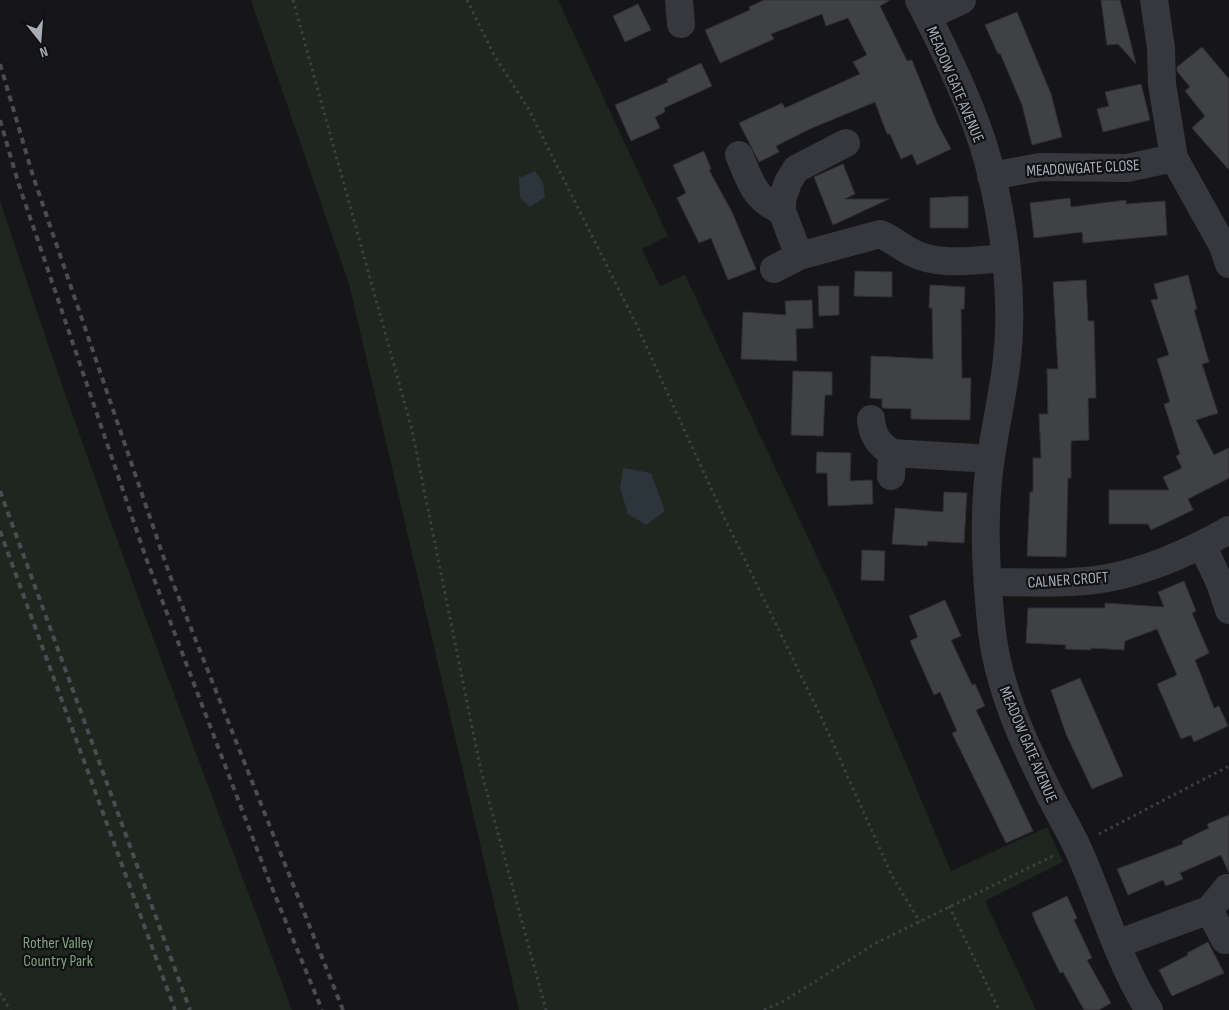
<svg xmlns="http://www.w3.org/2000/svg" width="1229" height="1010" viewBox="0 0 1229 1010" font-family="'Sofia Sans Condensed',sans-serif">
  <rect width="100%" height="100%" fill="#161618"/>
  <path fill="#1e261f" d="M 251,0 L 558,0 L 668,236 L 642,249 L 660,286 L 685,275 L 840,606 L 951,871 L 1047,827 L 1063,862 L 985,901 L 1036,1010 L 519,1010 L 349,284 Z
    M 0,201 C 89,474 192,742 292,1010 L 0,1010 Z"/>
  <path fill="#2c353c" d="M 535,171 L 543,182 L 545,197 L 530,207 L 520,198 L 519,178 Z
    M 623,468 L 651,473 L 665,511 L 646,525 L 628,514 L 620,488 Z"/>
  <path fill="#404145" stroke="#303034" d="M 764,0 L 890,0 L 880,6 L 907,61 L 912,60 L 937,123 L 951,149 L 917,165 L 912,154 L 901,159 L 890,134 L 887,134 L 875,102 L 812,128 L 776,146 L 779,152 L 759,162 L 739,123 L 782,103 L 785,108 L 860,74 L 853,62 L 867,55 L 848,18 L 826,26 L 822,14 L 771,34 L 774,39 L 720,63 L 705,30 L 750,10 L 749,7 Z
    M 1101,0 L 1120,0 L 1136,64 L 1118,44 L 1107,45 Z
    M 638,4 L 651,30 L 625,42 L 613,16 Z
    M 1017,12 L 1051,94 L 1062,137 L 1032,145 L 1022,105 L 1000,53 L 998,54 L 985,25 Z
    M 1202,47 L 1229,79 L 1229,170 L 1192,128 L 1205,116 L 1185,91 L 1190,87 L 1177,71 L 1177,67 Z
    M 701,63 L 712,86 L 664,108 L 665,112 L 655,117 L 660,128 L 631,141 L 615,105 L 668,82 L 667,79 Z
    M 1141,84 L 1150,120 L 1103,132 L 1097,109 L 1109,106 L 1105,92 Z
    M 704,151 L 711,169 L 709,170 L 732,212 L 756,269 L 728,280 L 711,238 L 699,243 L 677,198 L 686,193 L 673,165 Z
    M 843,164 L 855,194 L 844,199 L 889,199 L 833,225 L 814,177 Z
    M 968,196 L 968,228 L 930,228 L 930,198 Z
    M 1070,198 L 1071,207 L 1126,200 L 1126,204 L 1165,201 L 1167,235 L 1083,243 L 1082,232 L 1034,238 L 1030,203 Z
    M 855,271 L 892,272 L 892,297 L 854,296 Z
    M 1188,275 L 1197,309 L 1194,310 L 1209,362 L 1202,364 L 1218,413 L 1196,420 L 1214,455 L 1229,448 L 1229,478 L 1188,499 L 1193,510 L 1151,530 L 1148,524 L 1109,524 L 1109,490 L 1169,490 L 1163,477 L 1182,468 L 1176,456 L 1180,454 L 1164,404 L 1170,402 L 1157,359 L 1169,355 L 1151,300 L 1158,299 L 1154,284 Z
    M 1086,280 L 1088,321 L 1094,321 L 1096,398 L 1088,398 L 1089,440 L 1071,441 L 1071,478 L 1068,478 L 1066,557 L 1027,556 L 1030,492 L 1033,492 L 1033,458 L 1041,458 L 1039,414 L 1048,414 L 1047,369 L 1058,369 L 1053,282 Z
    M 930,285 L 965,287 L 964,309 L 961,309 L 962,378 L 971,378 L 970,420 L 911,419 L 911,409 L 882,408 L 882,399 L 870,398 L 871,356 L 933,359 L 932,308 L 929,308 Z
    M 818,286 L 839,286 L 839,315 L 819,316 Z
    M 812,300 L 813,328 L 796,329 L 797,361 L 741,359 L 743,312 L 786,315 L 785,301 Z
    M 793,371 L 832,372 L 832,395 L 825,395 L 823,436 L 791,435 Z
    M 817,452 L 851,453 L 850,481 L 872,480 L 873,504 L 828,506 L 827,473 L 816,473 Z
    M 944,492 L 967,493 L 964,543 L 928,541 L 927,546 L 892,544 L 895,508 L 943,512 Z
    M 862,550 L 885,551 L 884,581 L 861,580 Z
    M 1184,581 L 1196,611 L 1192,613 L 1209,653 L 1195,660 L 1214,708 L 1219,706 L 1228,726 L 1194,742 L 1191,735 L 1181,739 L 1157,684 L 1177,675 L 1157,629 L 1125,641 L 1124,650 L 1091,648 L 1091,650 L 1065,649 L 1066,645 L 1026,643 L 1028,608 L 1105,608 L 1105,603 L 1164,607 L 1158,592 Z
    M 945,600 L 961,636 L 951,640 L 972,685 L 975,684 L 985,706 L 976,710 L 1033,831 L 1006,843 L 952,733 L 957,731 L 940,692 L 934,695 L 910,641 L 918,637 L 909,616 Z
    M 1080,678 L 1123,776 L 1092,789 L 1066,734 L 1051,690 Z
    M 1229,815 L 1229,873 L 1221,855 L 1180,873 L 1183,879 L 1166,886 L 1163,880 L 1128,895 L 1117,869 L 1183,844 L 1182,841 L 1209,828 L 1207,824 Z
    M 1067,896 L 1077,918 L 1074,920 L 1092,958 L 1087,960 L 1111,1003 L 1099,1010 L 1084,1010 L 1063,972 L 1060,973 L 1035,921 L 1032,913 Z
    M 1208,942 L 1224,973 L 1172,996 L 1159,970 L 1188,955 L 1187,953 Z"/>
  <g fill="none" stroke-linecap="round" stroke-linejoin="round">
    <path stroke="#3d3f44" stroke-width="3" stroke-dasharray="2.5 4" stroke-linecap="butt" d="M 293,0 L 412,430 L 481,771 L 546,1010
      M 467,0 L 494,55 L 528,108 L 636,324 L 725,519 L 822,719 L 892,876 L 920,922
      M 1099,834 L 1229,766
      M 949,906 L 999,1010
      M 0,993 L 10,1010
      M 764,1010 L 784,1001 L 876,943 L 1053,856"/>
    <path stroke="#37383d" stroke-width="28" d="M 679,0 L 681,24
      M 919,0 C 942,45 966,93 982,141 C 1000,196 1011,273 1009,330 C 1008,373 997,415 991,457 C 982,514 986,576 992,632 C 998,684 1021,737 1044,783 C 1054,805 1068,827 1078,849 C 1102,902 1118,961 1149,1010
      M 1154,0 L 1161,48 L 1162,84 L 1174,158 L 1223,246 L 1229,264
      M 928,16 L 962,0
      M 739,155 C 751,182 753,198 782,211
      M 991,176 L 1040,167 L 1127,168 L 1174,158
      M 799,256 L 782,211 L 782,200 L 788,182 L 796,169 L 846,143
      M 774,269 L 799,256 L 880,234 C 892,239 900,246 911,252 C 939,267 975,260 1005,258
      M 871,419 C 872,436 879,444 892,453 L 991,459
      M 891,476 L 892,453
      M 1202,545 L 1220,583 L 1229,610
      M 988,582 C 1028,582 1069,585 1108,578 C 1150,570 1192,551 1229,530
      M 1209,910 L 1225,940
      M 1117,944 L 1209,910 L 1227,888"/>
    <path stroke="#4a4c52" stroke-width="4" stroke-dasharray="6 5" stroke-linecap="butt" d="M 0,64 L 33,176 L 169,573 L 343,1010
      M 0,120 L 18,182 L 146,558 L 268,878 L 322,1010
      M 0,491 L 190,1010
      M 0,531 L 175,1010"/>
  </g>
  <g text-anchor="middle" stroke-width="4.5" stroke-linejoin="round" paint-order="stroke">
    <g font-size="16" fill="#a8adb8" stroke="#111113">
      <text transform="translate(956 84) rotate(67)" y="6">MEADOW GATE AVENUE</text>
      <text transform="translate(1083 167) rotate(-3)" y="6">MEADOWGATE CLOSE</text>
      <text transform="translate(1068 579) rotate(-4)" y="6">CALNER CROFT</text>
      <text transform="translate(1029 744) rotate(67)" y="6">MEADOW GATE AVENUE</text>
    </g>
    <g font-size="16" fill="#7fa381" stroke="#111113">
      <text x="58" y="948">Rother Valley<tspan x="58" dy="18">Country Park</tspan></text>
    </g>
  </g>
  <g transform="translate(40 40) rotate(163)" stroke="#111113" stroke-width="4" paint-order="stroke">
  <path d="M0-4L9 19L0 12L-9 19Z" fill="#a8adb8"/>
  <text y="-8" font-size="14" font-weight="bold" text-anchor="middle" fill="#a8adb8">N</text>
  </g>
</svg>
